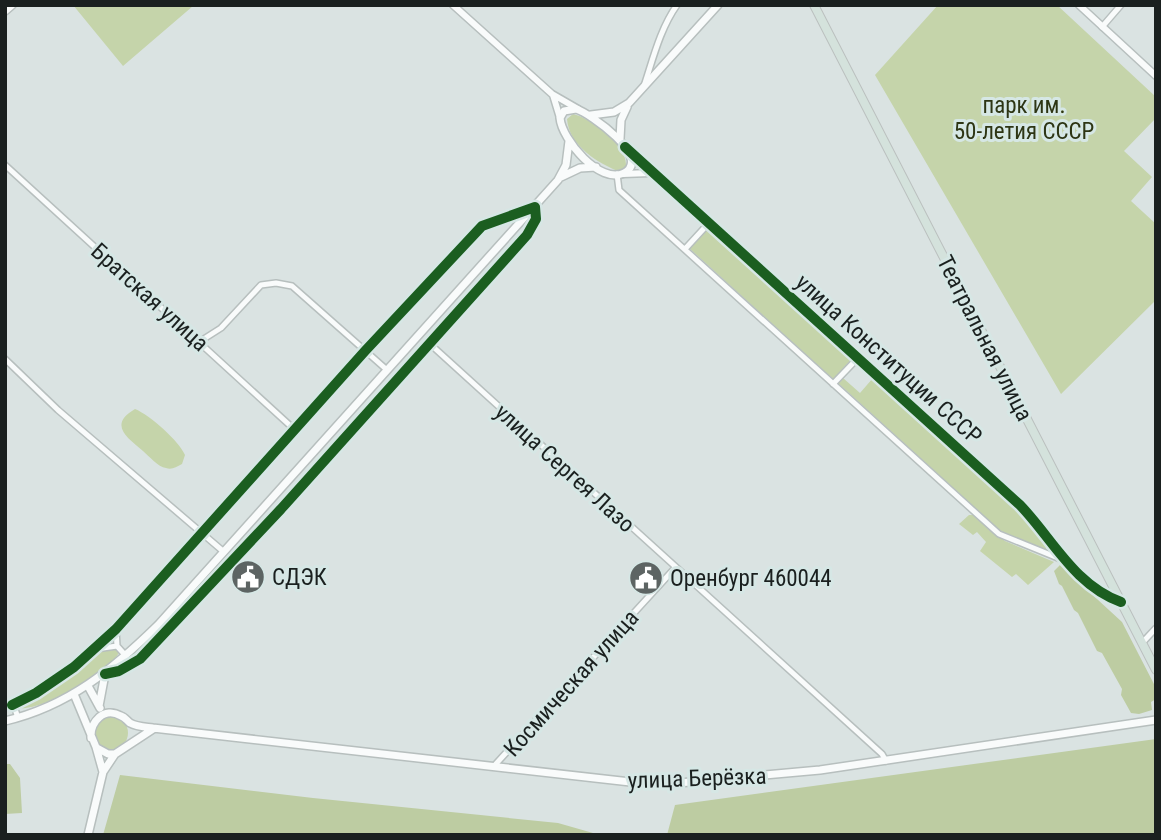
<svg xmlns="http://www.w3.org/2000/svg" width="1161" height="840" viewBox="0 0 1161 840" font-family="'Roboto Condensed',sans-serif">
  <rect width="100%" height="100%" fill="#dae3e2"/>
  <path fill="#c5d4aa" d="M 73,5 L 191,5 L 193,6 L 123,66 Z
    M 938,5 L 1057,5 L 1156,97 L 1156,118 L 1124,151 L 1152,177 L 1131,201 L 1156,224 L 1156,300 L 1061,394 L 875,75 Z
    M 573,114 C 591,118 633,148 625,170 L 620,172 C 598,163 569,146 567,119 Z
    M 707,228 L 729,247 C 731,253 737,260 744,261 L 849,356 L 851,360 L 833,379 L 689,248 Z
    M 843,378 L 860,393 L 873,378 L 1029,519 L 1047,545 L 1046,549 L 1043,550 L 999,530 L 838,383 Z
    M 135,409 C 150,415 179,441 185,455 L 182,464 C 176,467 172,470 166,468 C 158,467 149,456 143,451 C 127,437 108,425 135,409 Z
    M 969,515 L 973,515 L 1005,541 L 1054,562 L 1028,585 L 1016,574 L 1012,577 L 980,551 L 986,542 L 977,532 L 973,535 L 959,524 Z
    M 116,648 L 119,652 C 111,673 41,712 18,708 L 17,706 L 68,676 L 98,650 Z
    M94 733a17 17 0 1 1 34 0a17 17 0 1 1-34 0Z"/>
  <path fill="#bdcca2" d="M 1060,565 L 1122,622 L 1156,688 L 1156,699 L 1151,702 L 1152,710 L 1139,714 L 1131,713 L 1121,695 L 1122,689 L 1102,653 L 1097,651 L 1078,613 L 1074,610 L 1062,586 L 1059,584 L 1054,571 Z
    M 1156,739 L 1156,835 L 667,835 L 675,805 Z
    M 5,764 L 10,764 L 20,778 L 22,813 L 5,814 Z
    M 120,775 L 313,798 L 558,823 L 600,835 L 103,835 Z"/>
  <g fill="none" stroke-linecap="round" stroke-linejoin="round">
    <g stroke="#b7bfbe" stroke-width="8">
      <path id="minor" d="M 1102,27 L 1121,5
        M 644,86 C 653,59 660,29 677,5
        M 5,165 L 295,430
        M 617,174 L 619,190 L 999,534 L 1063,560
        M 685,249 L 708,224
        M 199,342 L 221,328 L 261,285 L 276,283 L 292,286 L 387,370
        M 430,344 L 882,754 L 886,761
        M 5,359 L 58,410 L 224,552
        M 833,384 L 857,359
        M 116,629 L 117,646 L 126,656
        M 1142,643 L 1156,628
        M 96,649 L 117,646
        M 5,704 L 15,709 L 18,718
        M 12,705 L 36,693 L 74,667 L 116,629 L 365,351 L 482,226 L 535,207 L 536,219 L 527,235 L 281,509 L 140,659 L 119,671 L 105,674
        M 494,766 L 675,568"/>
    </g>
    <g stroke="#b7bfbe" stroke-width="9">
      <path id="tertiary" d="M 453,5 L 552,94 L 578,109
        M 1079,5 L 1156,76
        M 553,95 L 560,118
        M 628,151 L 1020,505 C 1052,538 1074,585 1121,602
        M 623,174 L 650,173"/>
    </g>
    <g stroke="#b7bfbe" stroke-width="10">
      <path id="secondary" d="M 5,11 L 12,5
        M 576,109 C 590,113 653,158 624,173 C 600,185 562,140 560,118 L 564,111 Z
        M 591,115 L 614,112 L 629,103 L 718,5
        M 620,139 L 621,120 L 627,107
        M 561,177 L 580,168 L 596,167
        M 88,686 L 100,708
        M 74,694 L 96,747 L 103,772
        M 99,706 L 105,674
        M 5,721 C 69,706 113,669 158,625 L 558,180 L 566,165 L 569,141
        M 91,738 C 90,722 104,706 121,716 C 125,717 127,721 130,723 C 137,727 146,727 153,728 L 657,785 L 820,770 L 1156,720
        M 97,748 L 108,754 L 115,754 L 153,729
        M 88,835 L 103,772 L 115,754"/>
    </g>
    <g stroke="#bbc0bf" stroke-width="10">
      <path id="primary" d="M 814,5 L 1156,670"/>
    </g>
    <use href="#minor" stroke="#f9fbfb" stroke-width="5"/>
    <use href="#tertiary" stroke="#f9fbfb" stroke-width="6"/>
    <use href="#secondary" stroke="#f9fbfb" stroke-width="7"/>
    <use href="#primary" stroke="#d4e2dc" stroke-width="8"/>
    <g stroke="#d6e7e5" stroke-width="15">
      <path id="cycleway" d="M 625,147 L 1020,505 C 1052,538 1074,585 1121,602
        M 12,705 L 36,693 L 74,667 L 116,629 L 365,351 L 482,226 L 535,207 L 536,219 L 527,235 L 281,509 L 140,659 L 119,671 L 105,674"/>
    </g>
    <use href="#cycleway" stroke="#1b5e20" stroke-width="10"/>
  </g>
  <defs>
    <g id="civic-disc" transform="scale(1.75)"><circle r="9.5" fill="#5d6463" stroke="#d6e7e5"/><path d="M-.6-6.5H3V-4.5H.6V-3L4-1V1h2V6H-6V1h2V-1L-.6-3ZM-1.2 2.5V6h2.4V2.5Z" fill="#fff"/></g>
  </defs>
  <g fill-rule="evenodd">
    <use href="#civic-disc" x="248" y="577"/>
    <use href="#civic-disc" x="646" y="578"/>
  </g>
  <g text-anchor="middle" stroke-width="6" stroke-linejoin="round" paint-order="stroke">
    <g font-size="23" fill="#2d3514" stroke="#d6e7e5">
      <text x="1024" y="113">парк им.<tspan x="1024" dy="26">50-летия СССР</tspan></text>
    </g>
    <g font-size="23" fill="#1a201f" stroke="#d6e7e5">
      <text transform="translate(150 297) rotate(42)" y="8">Братская улица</text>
      <text transform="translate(985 338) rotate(63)" y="8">Театральная улица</text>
      <text transform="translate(889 359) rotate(42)" y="8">улица Конституции СССР</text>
      <text transform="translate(565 468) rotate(42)" y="8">улица Сергея Лазо</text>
      <text transform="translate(571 683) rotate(-48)" y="8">Космическая улица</text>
      <text transform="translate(697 778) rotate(-2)" y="8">улица Берёзка</text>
    </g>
    <g font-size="23" fill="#1a201f" stroke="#d6e7e5" text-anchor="start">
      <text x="272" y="585">СДЭК</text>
      <text x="670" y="586">Оренбург 460044</text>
    </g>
  </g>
  <rect width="1161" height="840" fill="none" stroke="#1a201f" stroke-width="14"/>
</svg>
